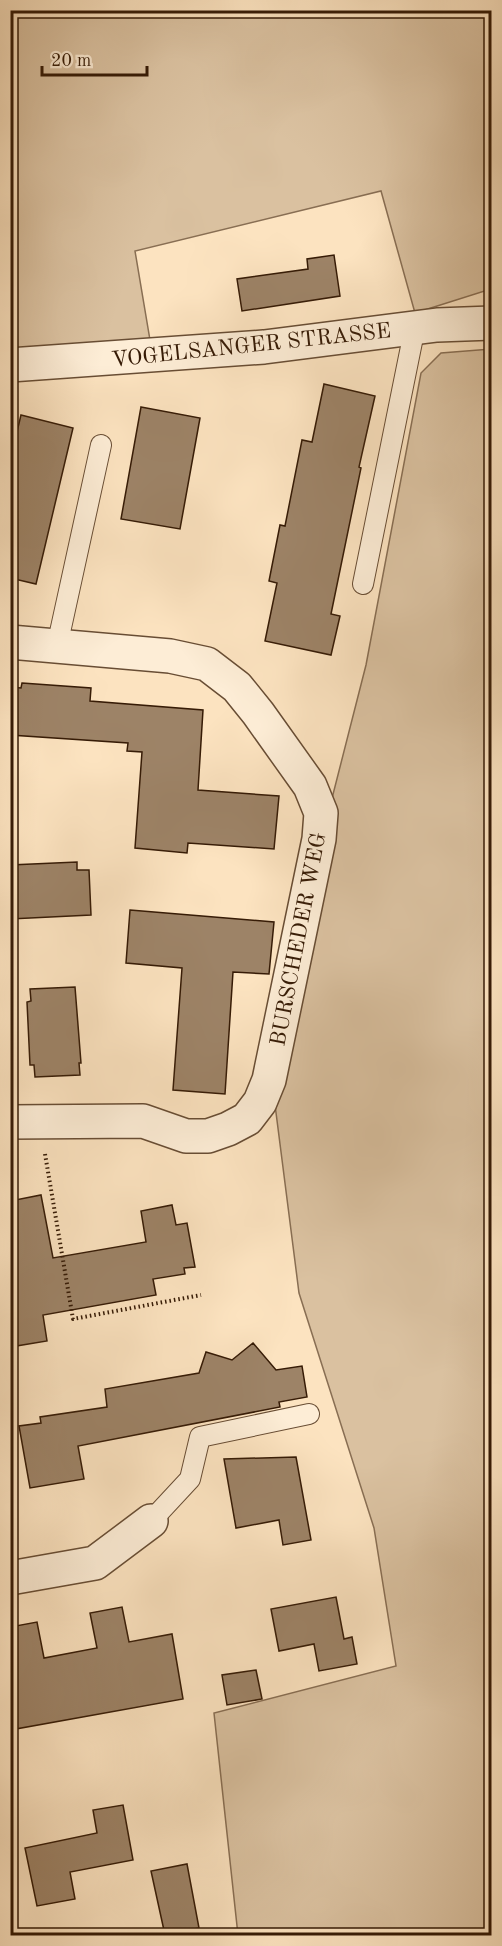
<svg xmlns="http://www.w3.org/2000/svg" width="502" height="1946" viewBox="0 0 502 1946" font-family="'Old Standard TT',serif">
  <rect width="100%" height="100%" fill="#fce3c0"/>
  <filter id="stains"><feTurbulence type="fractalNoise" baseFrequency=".00333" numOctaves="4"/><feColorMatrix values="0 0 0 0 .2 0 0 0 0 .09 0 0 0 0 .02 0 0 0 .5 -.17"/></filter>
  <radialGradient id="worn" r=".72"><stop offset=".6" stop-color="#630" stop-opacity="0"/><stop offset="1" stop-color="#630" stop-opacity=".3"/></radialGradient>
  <path fill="#dac1a0" stroke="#886e53" stroke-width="1.5" d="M 10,11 L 491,11 L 491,289 L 415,313 L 381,191 L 135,251 L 151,346 L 11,357 Z
    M 491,349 L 491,1935 L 238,1935 L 214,1713 L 396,1666 L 374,1528 L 299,1293 L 273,1089 L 328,814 L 366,665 L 421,373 L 441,353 Z"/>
  <path fill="#9d8367" stroke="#361b06" stroke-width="1.5" d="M 334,255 L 340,296 L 242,311 L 237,279 L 308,269 L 307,259 Z
    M 324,384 L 375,396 L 359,467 L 361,468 L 331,614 L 340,616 L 331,655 L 265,641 L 277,583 L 269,581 L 280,525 L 285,526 L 302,440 L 312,442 Z
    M 141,407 L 200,418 L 180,529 L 121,519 Z
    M 21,415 L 73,428 L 36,584 L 10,578 L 10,461 Z
    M 22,683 L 91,688 L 90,701 L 203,710 L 198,790 L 279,796 L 274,849 L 188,843 L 187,853 L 135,848 L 142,752 L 127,751 L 128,743 L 10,735 L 10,687 L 21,688 Z
    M 77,862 L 77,870 L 89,870 L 91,915 L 10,919 L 10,865 Z
    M 130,910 L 274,922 L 269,974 L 233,972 L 225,1094 L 173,1090 L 182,968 L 126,963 Z
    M 75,987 L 81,1063 L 79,1063 L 80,1075 L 35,1077 L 34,1065 L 30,1065 L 27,1002 L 31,1001 L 30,989 Z
    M 41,1195 L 53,1258 L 146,1242 L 141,1211 L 172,1205 L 176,1225 L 187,1223 L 195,1267 L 184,1268 L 185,1274 L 153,1279 L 156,1295 L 43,1315 L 47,1341 L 10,1347 L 10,1201 Z
    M 253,1343 L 276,1370 L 302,1366 L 307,1397 L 279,1402 L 280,1407 L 78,1446 L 84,1479 L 30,1488 L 19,1426 L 41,1423 L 40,1417 L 107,1407 L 105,1389 L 199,1373 L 206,1352 L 232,1360 Z
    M 296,1457 L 311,1540 L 283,1545 L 279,1520 L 236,1528 L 224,1459 Z
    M 336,1597 L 344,1639 L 352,1637 L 357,1664 L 319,1671 L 314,1644 L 279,1651 L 271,1609 Z
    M 122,1607 L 129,1642 L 172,1634 L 183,1699 L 10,1730 L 10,1627 L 37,1622 L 44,1658 L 97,1648 L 90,1613 Z
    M 256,1670 L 262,1699 L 227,1705 L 222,1675 Z
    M 123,1805 L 133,1860 L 70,1872 L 75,1899 L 37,1906 L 25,1848 L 97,1833 L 93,1810 Z
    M 187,1864 L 199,1928 L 165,1935 L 151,1871 Z"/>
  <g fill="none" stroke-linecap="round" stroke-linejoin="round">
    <g stroke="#684d34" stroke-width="22">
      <path id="service" d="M 363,584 L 415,327
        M 57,646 L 101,445
        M 151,1521 L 190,1479 L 200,1437 L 309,1414"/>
    </g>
    <g stroke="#684d34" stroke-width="36">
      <path id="minor" d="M 10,642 L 170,656 L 207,664 L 237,687 L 258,713 L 310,786 L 321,813 L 319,839 L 269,1080 L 260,1102 L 247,1119 L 228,1129 L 208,1136 L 186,1136 L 143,1121 L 10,1122
        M 10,1578 L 95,1563 L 151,1521"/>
    </g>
    <g stroke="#684d34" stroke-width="36">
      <path id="tertiary" d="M 10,365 L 264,347 L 437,325 L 492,323"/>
    </g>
    <path stroke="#361b06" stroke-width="4" stroke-dasharray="1.5 3" stroke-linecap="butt" d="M 45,1154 L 73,1319 L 201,1295"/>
    <use href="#service" stroke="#fdedd6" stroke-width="20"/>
    <use href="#minor" stroke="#fdedd6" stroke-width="33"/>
    <use href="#tertiary" stroke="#fdedd6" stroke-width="33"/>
  </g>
  <g text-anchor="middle" stroke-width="5" stroke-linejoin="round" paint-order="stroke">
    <g font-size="22" fill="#361b06" stroke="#fdedd6">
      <text transform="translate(251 344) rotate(-6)" y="8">VOGELSANGER STRASSE</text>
      <text transform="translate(297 939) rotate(-79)" y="8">BURSCHEDER WEG</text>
    </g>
  </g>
  <rect width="502" height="1946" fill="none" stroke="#fce3c0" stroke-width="36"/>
  <rect x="12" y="12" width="478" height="1922" fill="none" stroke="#361b06" stroke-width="3"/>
  <rect x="18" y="18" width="466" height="1910" fill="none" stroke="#361b06" stroke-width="1.5"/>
  <path d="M42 66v9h105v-9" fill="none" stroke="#361b06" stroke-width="3"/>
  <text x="51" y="66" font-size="18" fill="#361b06" stroke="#fdedd6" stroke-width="4.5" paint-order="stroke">20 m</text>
  <rect width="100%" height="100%" filter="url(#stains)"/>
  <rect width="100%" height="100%" fill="url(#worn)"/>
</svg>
